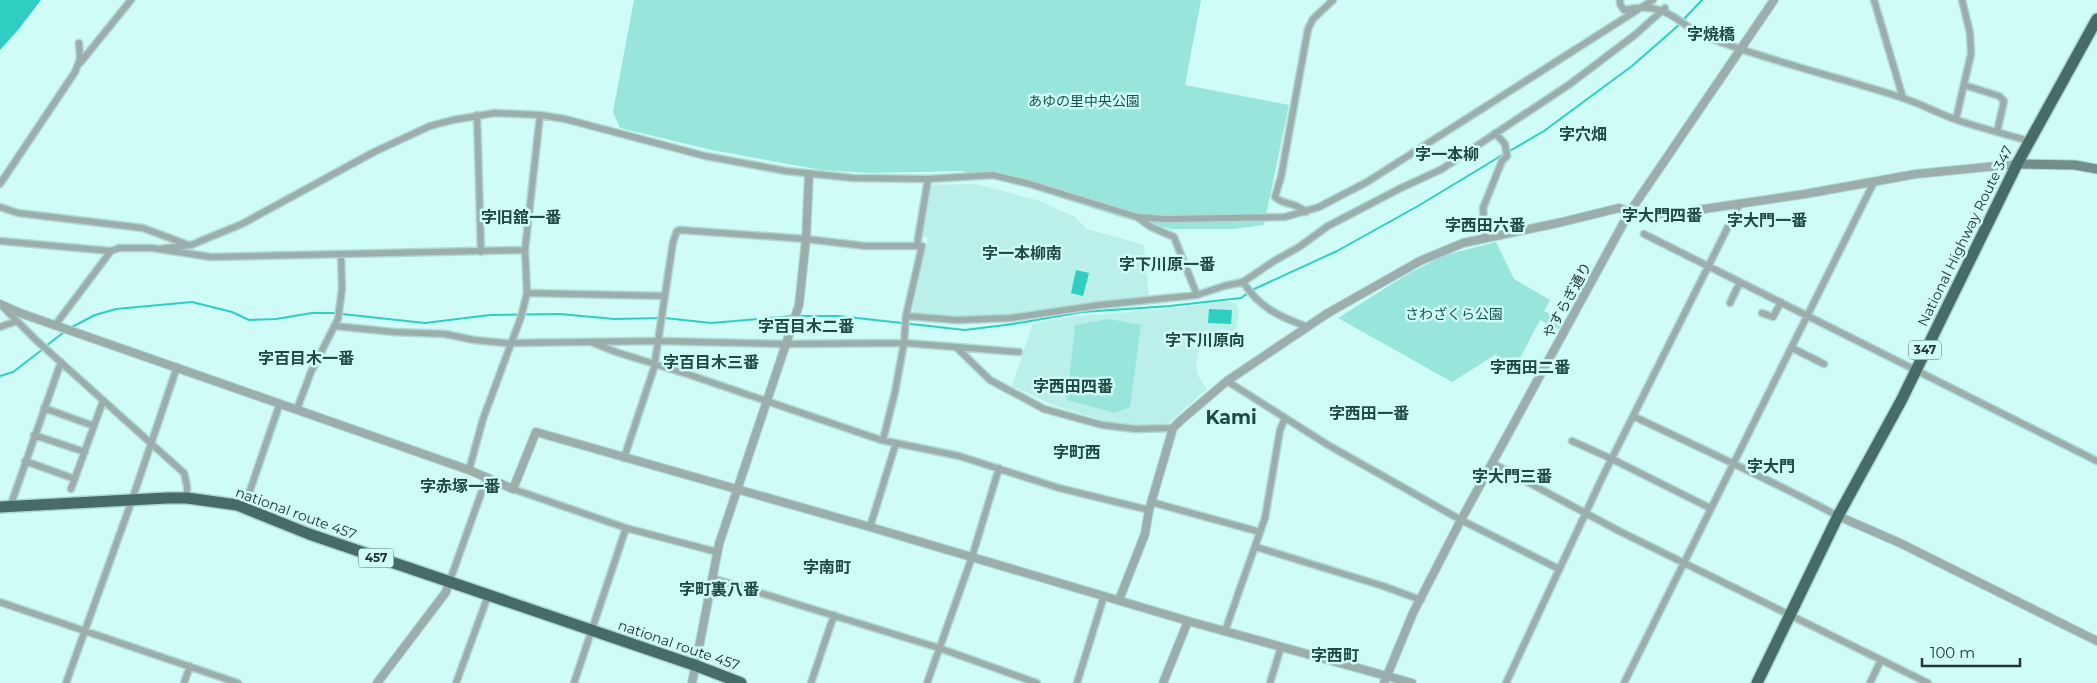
<svg xmlns="http://www.w3.org/2000/svg" width="2097" height="683" viewBox="0 0 2097 683" font-family="Montserrat,'Noto Sans JP',sans-serif">
  <rect width="100%" height="100%" fill="#cffcf6"/>
  <path fill="#baf0e9" d="M 976,184 L 1037,200 L 1075,217 L 1087,229 L 1144,245 L 1149,298 L 1009,316 L 957,318 L 912,314 L 928,238 L 921,235 L 930,185 Z
    M 1227,301 L 1236,303 L 1239,312 L 1236,328 L 1227,344 L 1200,344 L 1196,367 L 1198,376 L 1207,389 L 1171,421 L 1160,426 L 1126,426 L 1105,421 L 1056,406 L 1012,386 L 1033,323 L 1080,316 L 1167,309 Z"/>
  <path fill="#98e5dc" d="M 634,0 L 1201,0 L 1185,85 L 1289,105 L 1264,225 L 1233,229 L 1171,229 L 1123,218 L 1026,187 L 961,171 L 871,173 L 821,170 L 712,150 L 620,128 L 613,112 Z
    M 1496,242 L 1514,279 L 1550,300 L 1544,311 L 1564,320 L 1559,329 L 1540,320 L 1517,364 L 1495,355 L 1452,382 L 1338,318 L 1406,275 L 1445,255 Z
    M 1109,319 L 1141,325 L 1130,407 L 1115,413 L 1067,400 L 1075,325 Z"/>
  <path fill="#2ecfc2" d="M 0,0 L 41,0 L 18,30 L 0,50 Z
    M 1076,270 L 1089,273 L 1083,296 L 1071,293 Z
    M 1209,309 L 1232,310 L 1231,324 L 1208,323 Z"/>
  <g fill="none" stroke-linecap="round" stroke-linejoin="round">
    <path stroke="#2ecfc2" stroke-width="2" d="M 1683,20 L 1702,0
      M 1508,152 L 1544,131 L 1632,66 L 1680,24
      M 1252,290 L 1337,251 L 1418,206 L 1504,154
      M 797,316 L 839,316 L 965,330 L 1013,324 L 1082,312 L 1170,306 L 1241,298 L 1248,293
      M 70,328 L 95,315 L 116,309 L 192,302 L 232,312 L 249,320 L 276,319 L 312,313 L 333,313 L 425,323 L 490,315 L 560,314 L 614,319 L 665,318 L 711,323 L 792,316
      M 46,346 L 64,332
      M 0,376 L 13,372 L 43,349"/>
    <g stroke="#b0d8d3" stroke-width="9">
      <path id="minor" d="M 1620,0 L 1620,4 L 1624,10 C 1672,0 1674,25 1712,39 C 1773,62 1838,77 1900,97 C 1919,103 1937,113 1957,120 C 1980,128 2005,134 2029,141
        M 1874,0 L 1903,98
        M 80,63 L 131,0
        M 1964,85 L 1999,96 L 2004,101 L 1997,132
        M 477,115 L 481,252
        M 1956,119 L 1971,54 L 1970,33 L 1962,0
        M 0,184 L 75,72 L 80,59 L 79,43
        M 0,207 L 18,213 L 143,228 L 186,244
        M 1306,212 C 1295,201 1284,206 1275,197 L 1281,177 L 1308,29 L 1313,19 L 1333,0
        M 1137,217 L 1151,227 L 1174,237 L 1197,295
        M 1644,234 L 2097,461
        M 1485,238 L 1483,208 L 1502,161 L 1507,156 L 1505,144 L 1495,133
        M 0,241 L 111,251 L 119,248 L 152,248 L 211,257 L 525,250
        M 917,245 L 928,179
        M 160,249 L 191,245 L 242,224 L 374,152 L 430,126 L 453,120 L 495,113 L 540,115 L 565,119 L 705,156 L 786,171 L 853,178 L 928,179 L 993,175 L 1030,184 L 1137,217 L 1166,219 L 1285,217 L 1319,207 L 1367,182 L 1653,0
        M 1243,282 C 1259,307 1279,317 1308,327
        M 527,293 L 665,296
        M 1730,303 L 1740,282
        M 2,306 L 36,340 L 184,473 L 187,486 L 187,498
        M 1762,313 L 1773,317 L 1781,302
        M 906,316 L 957,320 L 1011,318 L 1100,305 L 1197,295 L 1224,286 L 1243,282 L 1274,261 L 1299,247 L 1328,226 L 1399,189 L 1442,169 L 1570,84 L 1636,34 L 1665,8
        M 56,324 L 111,251
        M 335,326 L 394,332 L 445,334 L 474,340 L 505,343 L 658,341 L 786,344 L 904,343 L 956,347 L 990,380 L 1044,409 L 1102,425 L 1136,429 L 1173,428
        M 0,327 L 17,321
        M 591,342 L 616,352 L 690,375 L 881,440 L 959,456 L 1059,488 L 1149,510
        M 956,347 L 1019,352
        M 1792,348 L 1824,364
        M 1227,381 L 1328,445 L 1461,520 L 1559,569
        M 44,408 L 94,426
        M 297,409 L 311,372 L 338,319 L 342,289 L 341,254
        M 1633,416 C 1702,449 1771,480 1838,516
        M 34,435 L 85,452
        M 1572,441 L 1612,459 L 1710,508
        M 624,458 L 654,368 L 673,242 L 677,231 L 680,230 L 806,239 L 865,246 L 922,246 L 906,316 L 904,343 L 895,392 L 883,440
        M 25,461 L 75,479
        M 1492,463 L 1619,531 L 1928,683
        M 469,470 L 483,419 L 521,317 L 527,293 L 525,250 L 540,115
        M 71,489 L 103,401
        M 513,489 L 626,528 L 717,552
        M 1151,502 L 1260,532
        M 10,507 L 61,362
        M 244,508 L 280,403
        M 870,527 L 896,443
        M 1256,547 L 1383,586 L 1421,600
        M 712,578 L 939,648 L 1037,683
        M 449,583 L 487,477
        M 0,602 L 238,683
        M 1225,631 L 1265,518 L 1280,430 L 1285,418
        M 66,683 L 132,500 L 177,367
        M 184,683 L 190,666
        M 456,683 L 488,596
        M 574,683 L 626,528
        M 811,683 L 834,615
        M 927,683 L 972,557 L 999,468
        M 1077,683 L 1104,596
        M 1270,683 L 1281,647
        M 1506,683 L 1603,476 L 1740,203
        M 1624,683 C 1707,516 1791,349 1874,182
        M 1870,683 L 1881,660"/>
    </g>
    <g stroke="#b0d8d3" stroke-width="10">
      <path id="tertiary" d="M 0,304 L 20,313 L 469,470 L 513,489 L 536,432 L 870,527 L 1188,621 L 1412,683
        M 1838,516 L 1900,543 L 2097,641
        M 1119,600 L 1145,534 L 1149,510 L 1173,428 L 1180,421 L 1227,381 L 1328,313 L 1420,261 L 1463,243 L 1558,223 L 1619,208 L 1640,216 L 1697,210 L 1805,194 L 1916,174 L 2017,164
        M 377,683 L 446,592 L 449,583
        M 692,683 L 719,544 L 799,305 L 806,239 L 809,174
        M 1163,683 L 1188,621
        M 1384,683 L 1413,613 L 1461,520 L 1629,213 L 1774,0"/>
    </g>
    <g stroke="#b0d8d3" stroke-width="11">
      <path id="secondary" d="M 2017,164 L 2075,165 L 2097,169"/>
    </g>
    <g stroke="#b0d8d3" stroke-width="14">
      <path id="trunk" d="M 0,507 L 167,498 L 187,498 L 237,505 L 309,534 L 697,666 L 741,683
        M 1757,683 L 1838,516 L 1901,401 L 2017,164 L 2097,19"/>
    </g>
    <use href="#minor" stroke="#9baeab" stroke-width="6"/>
    <use href="#tertiary" stroke="#9baeab" stroke-width="8"/>
    <use href="#secondary" stroke="#728d8a" stroke-width="9"/>
    <use href="#trunk" stroke="#476c68" stroke-width="11"/>
  </g>
  <g text-anchor="middle" stroke-width="5" stroke-linejoin="round" paint-order="stroke">
    <g fill="#cffcf6" stroke="#57716e" stroke-width="1">
      <rect x="1909" y="340.5" width="32" height="19" rx="4"/>
      <rect x="358.5" y="548.5" width="35" height="19" rx="4"/>
    </g>
    <g font-size="12" font-weight="bold" fill="#243633">
      <text x="1925" y="354">347</text>
      <text x="376" y="562">457</text>
    </g>
    <g font-size="14" fill="#14544e" stroke="#cffcf6">
      <text x="1084" y="106">あゆの里中央公園</text>
      <text x="1454" y="319">さわざくら公園</text>
    </g>
    <g font-size="14" fill="#243633" stroke="#cffcf6">
      <text transform="translate(1965 236) rotate(-64)" y="5">National Highway Route 347</text>
      <text transform="translate(1567 300) rotate(-61)" y="5">やすらぎ通り</text>
      <text transform="translate(296 513) rotate(20)" y="5">national route 457</text>
      <text transform="translate(679 645) rotate(19)" y="5">national route 457</text>
    </g>
    <g font-size="16" font-weight="bold" fill="#204945" stroke="#cffcf6">
      <text x="1711" y="40">字焼橋</text>
      <text x="1583" y="140">字穴畑</text>
      <text x="1447" y="160">字一本柳</text>
      <text x="1662" y="221">字大門四番</text>
      <text x="521" y="223">字旧舘一番</text>
      <text x="1767" y="226">字大門一番</text>
      <text x="1485" y="231">字西田六番</text>
      <text x="1022" y="259">字一本柳南</text>
      <text x="1167" y="270">字下川原一番</text>
      <text x="806" y="332">字百目木二番</text>
      <text x="1205" y="346">字下川原向</text>
      <text x="306" y="364">字百目木一番</text>
      <text x="711" y="368">字百目木三番</text>
      <text x="1530" y="373">字西田二番</text>
      <text x="1073" y="392">字西田四番</text>
      <text x="1369" y="419">字西田一番</text>
      <text x="1077" y="458">字町西</text>
      <text x="1771" y="472">字大門</text>
      <text x="1512" y="482">字大門三番</text>
      <text x="460" y="492">字赤塚一番</text>
      <text x="827" y="573">字南町</text>
      <text x="719" y="595">字町裏八番</text>
      <text x="1335" y="661">字西町</text>
    </g>
    <g font-size="19" font-weight="bold" fill="#204945" stroke="#cffcf6">
      <text x="1231" y="424">Kami</text>
    </g>
  </g>
  <path d="M1922 658v8h98v-8" fill="none" stroke="#243633" stroke-width="2.5"/>
  <text x="1930" y="658" font-size="15" fill="#243633" stroke="#cffcf6" stroke-width="4" paint-order="stroke">100 m</text>
</svg>
